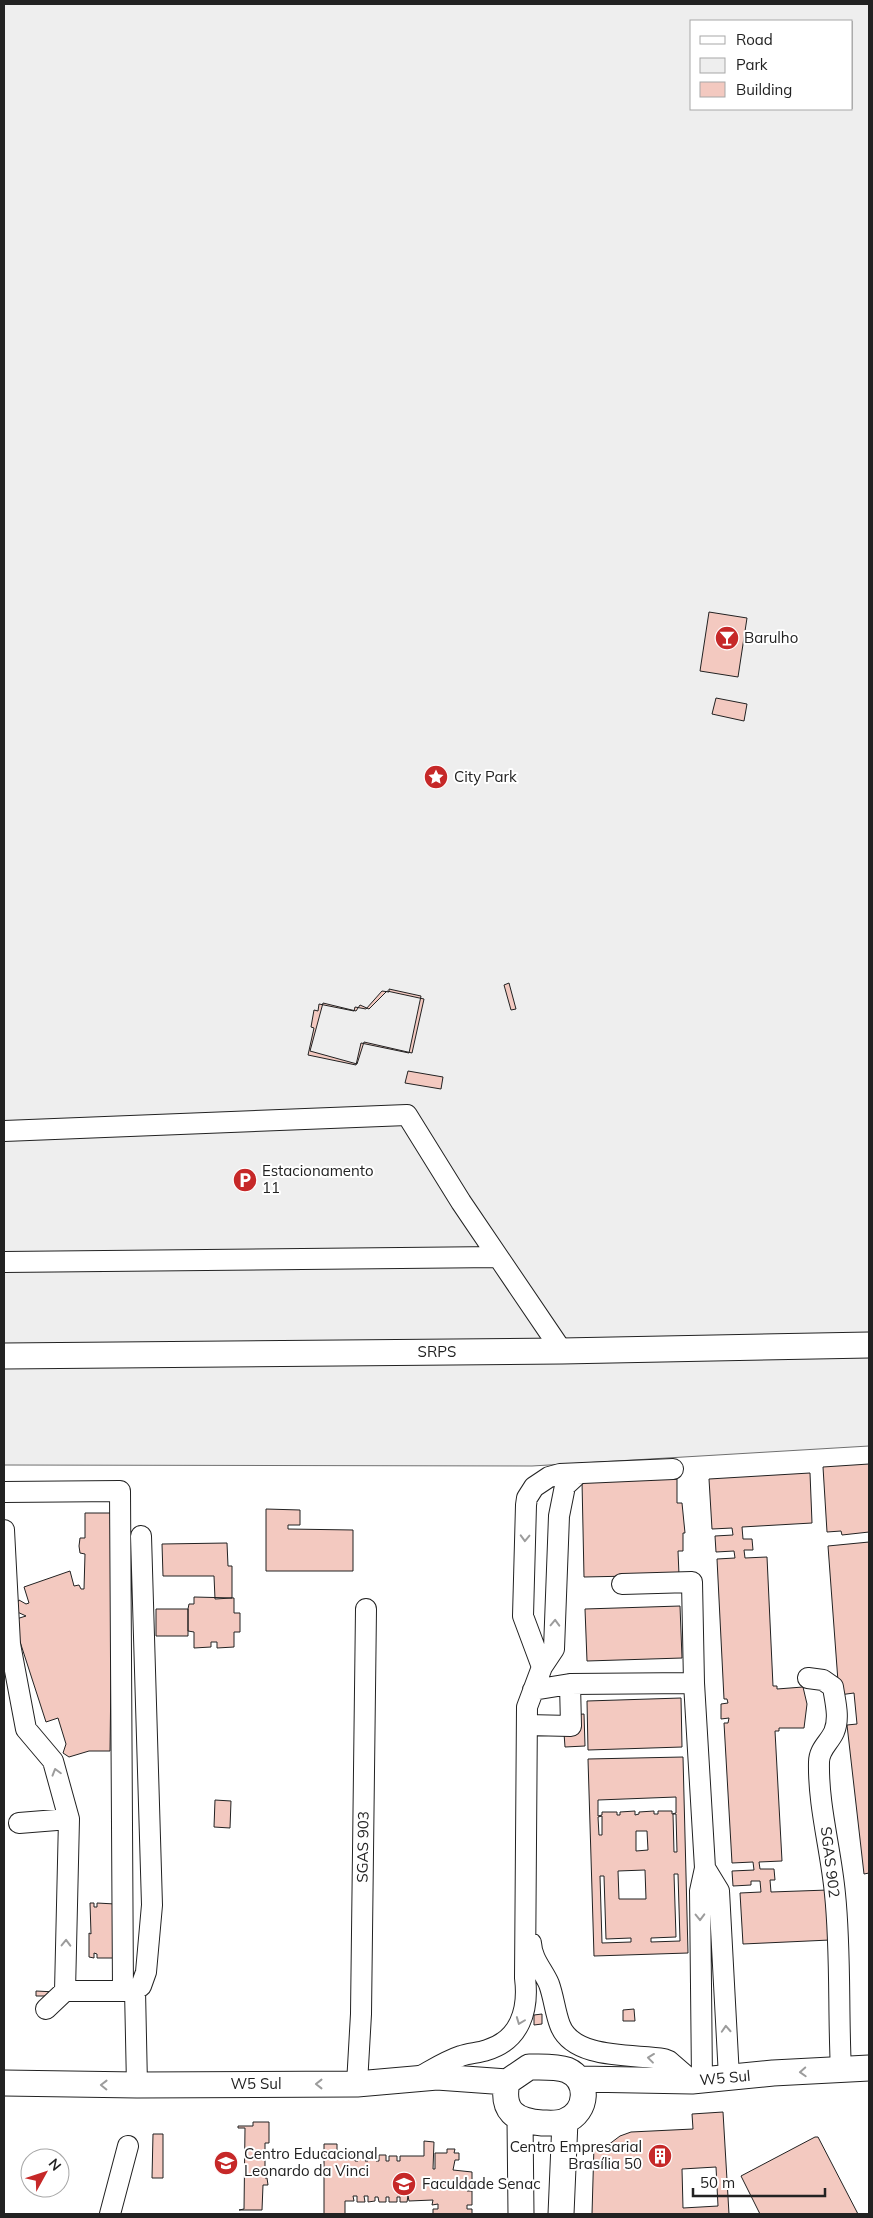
<svg xmlns="http://www.w3.org/2000/svg" width="873" height="2218" viewBox="0 0 873 2218" font-family="Mulish,sans-serif">
  <rect width="100%" height="100%" fill="#fff"/>
  <path fill="#eee" stroke="#6f6f6f" fill-rule="evenodd" d="M 4,4 L 869,4 L 869,1446 L 532,1466 L 4,1465 ZM 692,21 L 852,21 L 852,109 L 692,109 Z"/>
  <path fill="#f3c9c0" stroke="#222" fill-rule="evenodd" d="M 709,612 L 747,618 L 738,677 L 700,671 Z
    M 716,698 L 747,704 L 744,721 L 712,714 Z
    M 509,983 L 516,1009 L 511,1010 L 504,985 Z
    M 389,989 L 421,996 L 409,1053 L 361,1043 L 356,1065 L 308,1055 L 314,1028 L 311,1027 L 314,1010 L 318,1011 L 319,1004 L 354,1011 L 355,1007 L 366,1009 L 382,991 L 389,992 Z
    M 387,991 L 424,999 L 412,1053 L 364,1042 L 357,1064 L 310,1051 L 323,1003 L 356,1011 L 360,1005 L 369,1009 Z
    M 408,1071 L 443,1077 L 441,1089 L 405,1083 Z
    M 869,1464 L 869,1532 L 842,1535 L 841,1531 L 827,1532 L 823,1467 Z
    M 810,1473 L 812,1523 L 742,1527 L 743,1539 L 752,1539 L 753,1550 L 744,1550 L 745,1558 L 767,1557 L 773,1686 L 777,1686 L 777,1689 L 803,1687 L 807,1704 L 804,1728 L 779,1728 L 779,1731 L 775,1731 L 782,1861 L 759,1862 L 760,1869 L 774,1869 L 775,1880 L 770,1880 L 771,1892 L 828,1890 L 830,1940 L 743,1944 L 740,1893 L 761,1892 L 760,1881 L 751,1881 L 751,1885 L 733,1886 L 732,1871 L 754,1870 L 753,1862 L 732,1863 L 724,1723 L 728,1723 L 729,1718 L 721,1719 L 721,1704 L 728,1703 L 727,1699 L 724,1699 L 717,1559 L 735,1558 L 734,1551 L 716,1552 L 715,1536 L 733,1535 L 732,1528 L 712,1529 L 709,1479 Z
    M 677,1479 L 677,1503 L 682,1503 L 685,1533 L 683,1533 L 683,1551 L 678,1551 L 679,1575 L 584,1577 L 582,1481 Z
    M 266,1509 L 300,1510 L 300,1525 L 288,1525 L 288,1529 L 353,1530 L 353,1571 L 266,1571 Z
    M 85,1513 L 113,1513 L 110,1751 L 89,1751 L 69,1757 L 63,1753 L 66,1744 L 58,1718 L 46,1722 L 13,1620 L 26,1616 L 13,1610 L 19,1600 L 26,1604 L 29,1603 L 24,1587 L 70,1571 L 74,1586 L 79,1585 L 81,1589 L 84,1589 L 85,1554 L 80,1553 L 79,1546 L 80,1538 L 85,1538 Z
    M 869,1542 L 869,1873 L 864,1874 L 847,1725 L 857,1724 L 854,1693 L 839,1695 L 828,1546 Z
    M 227,1543 L 228,1566 L 232,1566 L 232,1598 L 215,1599 L 214,1576 L 163,1576 L 162,1544 Z
    M 194,1597 L 234,1598 L 234,1613 L 240,1613 L 240,1632 L 234,1632 L 234,1647 L 217,1648 L 217,1642 L 211,1642 L 211,1647 L 194,1648 L 194,1632 L 188,1631 L 188,1609 L 189,1604 L 194,1604 Z
    M 680,1606 L 682,1658 L 587,1661 L 585,1609 Z
    M 156,1609 L 188,1609 L 188,1636 L 156,1636 Z
    M 681,1698 L 682,1747 L 588,1750 L 587,1701 Z
    M 584,1714 L 585,1746 L 565,1747 L 564,1733 L 568,1715 Z
    M 683,1757 L 688,1953 L 594,1956 L 588,1759 ZM 676,1797 L 676,1813 L 672,1814 L 672,1811 L 658,1811 L 658,1814 L 654,1814 L 654,1811 L 639,1812 L 639,1814 L 635,1815 L 635,1811 L 620,1812 L 620,1815 L 617,1815 L 617,1812 L 602,1812 L 602,1815 L 598,1816 L 598,1800 ZM 673,1814 L 676,1814 L 677,1852 L 674,1852 ZM 602,1816 L 602,1835 L 599,1835 L 598,1817 ZM 636,1831 L 647,1831 L 648,1850 L 636,1851 ZM 645,1870 L 646,1899 L 619,1899 L 618,1871 ZM 674,1874 L 678,1874 L 680,1941 L 651,1942 L 651,1938 L 676,1937 ZM 600,1876 L 604,1876 L 606,1939 L 631,1938 L 631,1942 L 602,1943 Z
    M 215,1800 L 231,1801 L 230,1828 L 214,1827 Z
    M 90,1903 L 94,1903 L 94,1907 L 97,1907 L 97,1903 L 115,1904 L 114,1958 L 97,1958 L 97,1954 L 94,1953 L 94,1958 L 89,1957 L 89,1933 L 91,1934 Z
    M 36,1991 L 56,1992 L 56,1996 L 36,1996 Z
    M 634,2009 L 635,2021 L 623,2021 L 623,2010 Z
    M 542,2014 L 542,2024 L 534,2025 L 534,2015 Z
    M 723,2112 L 729,2214 L 592,2214 L 594,2145 L 608,2145 L 620,2136 L 631,2132 L 693,2129 L 692,2114 ZM 716,2167 L 718,2206 L 683,2208 L 682,2169 Z
    M 253,2122 L 269,2122 L 269,2143 L 265,2143 L 265,2178 L 267,2178 L 268,2185 L 263,2185 L 262,2210 L 239,2210 L 244,2209 L 245,2128 L 238,2128 L 238,2126 L 253,2126 Z
    M 153,2134 L 163,2134 L 163,2178 L 152,2178 Z
    M 815,2137 L 818,2137 L 858,2214 L 760,2214 L 741,2176 Z
    M 424,2141 L 434,2142 L 433,2169 L 435,2169 L 435,2153 L 447,2153 L 447,2149 L 455,2149 L 454,2153 L 459,2153 L 459,2160 L 455,2160 L 453,2170 L 472,2172 L 472,2186 L 467,2187 L 467,2191 L 472,2191 L 472,2205 L 467,2205 L 467,2209 L 472,2209 L 472,2214 L 433,2214 L 433,2209 L 438,2209 L 438,2204 L 432,2205 L 433,2200 L 409,2201 L 408,2196 L 407,2202 L 400,2202 L 400,2197 L 397,2197 L 397,2202 L 389,2202 L 389,2197 L 386,2197 L 386,2202 L 379,2202 L 378,2197 L 375,2197 L 375,2201 L 368,2202 L 368,2196 L 364,2196 L 365,2202 L 357,2202 L 357,2196 L 353,2196 L 354,2201 L 345,2201 L 345,2214 L 324,2214 L 324,2144 L 337,2144 L 337,2156 L 346,2156 L 346,2161 L 347,2155 L 354,2155 L 355,2161 L 358,2161 L 357,2156 L 365,2155 L 365,2161 L 368,2161 L 368,2156 L 376,2155 L 376,2161 L 379,2161 L 379,2155 L 386,2155 L 386,2161 L 389,2161 L 389,2156 L 397,2156 L 397,2161 L 400,2161 L 400,2156 L 424,2156 Z"/>
  <g fill="none" stroke-linecap="round" stroke-linejoin="round">
    <g stroke="#222" stroke-width="22">
      <path id="minor" d="M 4,1131 L 407,1115 L 461,1202 L 562,1351
        M 4,1262 L 498,1257
        M 4,1492 L 120,1491 L 123,1991 L 65,1991 L 46,2009
        M 4,1530 L 10,1644 L 26,1729 L 53,1761 L 69,1819 L 65,1991
        M 622,1584 L 692,1582 L 694,1683
        M 542,1667 L 523,1616 L 526,1505 L 527,1498 L 534,1487 L 549,1477 L 560,1474 L 673,1469
        M 808,1678 L 823,1680 L 833,1687 C 835,1701 840,1718 834,1732 C 829,1743 819,1749 819,1762 C 818,1806 831,1850 835,1894 C 841,1952 838,2012 841,2070
        M 533,1690 L 570,1684
        M 527,1725 L 571,1726 L 570,1684 L 694,1683 L 705,1868 L 700,1891 L 702,2080
        M 19,1823 L 69,1819
        M 705,1868 L 719,1891 L 729,2077
        M 531,1943 C 532,1960 543,1970 549,1984 C 554,1998 555,2012 560,2025 C 573,2060 634,2054 664,2059 L 669,2061 L 692,2081
        M 135,1990 L 137,2085
        M 123,1991 L 135,1990 L 141,1986 L 146,1972 L 152,1905 L 141,1536
        M 419,2077 C 432,2070 446,2061 461,2056 C 469,2053 479,2053 487,2050 C 520,2040 529,2010 525,1978 L 527,1707 L 542,1667 L 554,1649 L 559,1516 L 565,1486 L 578,1474
        M 357,2084 L 361,2014 L 366,1609
        M 110,2214 L 128,2146"/>
    </g>
    <g stroke="#222" stroke-width="27">
      <path id="major" d="M 4,1356 L 562,1351 L 869,1345
        M 529,2067 C 541,2067 556,2066 567,2070 C 590,2080 588,2112 565,2121 C 559,2124 549,2123 542,2123 C 515,2121 501,2111 507,2082 Z
        M 580,2079 L 692,2081 L 773,2073 L 869,2068
        M 4,2083 L 137,2085 L 357,2084 L 437,2077 L 507,2082
        M 520,2120 L 521,2214
        M 561,2214 L 565,2121"/>
    </g>
    <use href="#minor" stroke="#fff" stroke-width="20"/>
    <use href="#major" stroke="#fff" stroke-width="25"/>
  </g>
  <defs><path id="oneway-chevron" d="M-2-3.5L2.5 0L-2 3.5" fill="none" stroke-width="1.6" stroke-linecap="round" stroke-linejoin="round" transform="scale(1.25)"/></defs>
  <g stroke="#9c9c9c">
    <use href="#oneway-chevron" transform="translate(525 1538) rotate(92)"/>
    <use href="#oneway-chevron" transform="translate(555 1623) rotate(-88)"/>
    <use href="#oneway-chevron" transform="translate(56 1772) rotate(-106)"/>
    <use href="#oneway-chevron" transform="translate(700 1917) rotate(89)"/>
    <use href="#oneway-chevron" transform="translate(66 1943) rotate(-89)"/>
    <use href="#oneway-chevron" transform="translate(520 2021) rotate(111)"/>
    <use href="#oneway-chevron" transform="translate(726 2029) rotate(-93)"/>
    <use href="#oneway-chevron" transform="translate(651 2058) rotate(-173)"/>
    <use href="#oneway-chevron" transform="translate(803 2072) rotate(177)"/>
    <use href="#oneway-chevron" transform="translate(319 2084) rotate(-180)"/>
    <use href="#oneway-chevron" transform="translate(104 2085) rotate(-179)"/>
  </g>
  <defs>
    <g id="bar-disc" transform="scale(1.25)"><circle r="9.5" fill="#c62828" stroke="#fff"/><path d="M-6-5H6L.8 .8V4.5H3.5V6h-7V4.5H-.8V.8Z" fill="#fff"/></g>
    <g id="sight-disc" transform="scale(1.25)"><circle r="9.5" fill="#c62828" stroke="#fff"/><path d="M0-6L1.8-2.2L6-1.7L2.9 1.2L3.7 5.4L0 3.3L-3.7 5.4L-2.9 1.2L-6-1.7L-1.8-2.2Z" fill="#fff"/></g>
    <g id="parking-disc" transform="scale(1.25)"><circle r="9.5" fill="#c62828" stroke="#fff"/><path d="M-3.5-5.5H1a3.5 3.5 0 0 1 0 7H-1V5.5H-3.5ZM-1-3.4V-.6H.8a1.4 1.4 0 0 0 0-2.8Z" fill="#fff"/></g>
    <g id="building-disc" transform="scale(1.25)"><circle r="9.5" fill="#c62828" stroke="#fff"/><path d="M-4-6H4V6H1V3H-1V6H-4ZM-2.5-4.3h1.7v1.8h-1.7ZM.8-4.3h1.7v1.8H.8ZM-2.5-1h1.7V.8h-1.7ZM.8-1h1.7V.8H.8Z" fill="#fff"/></g>
    <g id="school-disc" transform="scale(1.25)"><circle r="9.5" fill="#c62828" stroke="#fff"/><path d="M0-5L7-2L0 1L-7-2ZM-4 1L0 2.5L4 1V4Q0 6-4 4Z" fill="#fff"/></g>
    <g id="university-disc" transform="scale(1.25)"><circle r="9.5" fill="#c62828" stroke="#fff"/><path d="M0-5L7-2L0 1L-7-2ZM-4 1L0 2.5L4 1V4Q0 6-4 4Z" fill="#fff"/></g>
  </defs>
  <g fill-rule="evenodd">
    <use href="#bar-disc" x="727" y="638"/>
    <use href="#sight-disc" x="436" y="777"/>
    <use href="#parking-disc" x="245" y="1180"/>
    <use href="#building-disc" x="660" y="2156"/>
    <use href="#school-disc" x="226" y="2163"/>
    <use href="#university-disc" x="404" y="2184"/>
  </g>
  <g text-anchor="middle" stroke-width="4" stroke-linejoin="round" paint-order="stroke">
    <g font-size="15" fill="#222" stroke="#fff" text-anchor="start">
      <text x="744" y="643">Barulho</text>
      <text x="454" y="782">City Park</text>
      <text x="262" y="1176">Estacionamento<tspan x="262" dy="17">11</tspan></text>
      <text x="642" y="2152" text-anchor="end">Centro Empresarial<tspan x="642" dy="17">Brasília 50</tspan></text>
      <text x="244" y="2159">Centro Educacional<tspan x="244" dy="17">Leonardo da Vinci</tspan></text>
      <text x="422" y="2189">Faculdade Senac</text>
    </g>
    <g font-size="15" fill="#222" stroke="#fff">
      <text x="437" y="1357">SRPS</text>
      <text transform="translate(363 1847) rotate(-89)" y="5">SGAS 903</text>
      <text transform="translate(830 1862) rotate(83)" y="5">SGAS 902</text>
      <text transform="translate(725 2078) rotate(-5)" y="5">W5 Sul</text>
      <text x="256" y="2089">W5 Sul</text>
    </g>
  </g>
  <rect width="873" height="2218" fill="none" stroke="#222222" stroke-width="10"/>
  <rect x="690" y="20" width="162" height="90" fill="#ffffff" stroke="#a7a7a7"/>
  <rect x="700" y="36" width="25" height="8" fill="#ffffff" stroke="#a7a7a7"/>
  <text x="736" y="45" font-size="15" fill="#222222">Road</text>
  <rect x="700" y="58" width="25" height="15" fill="#eeeeee" stroke="#a7a7a7"/>
  <text x="736" y="70" font-size="15" fill="#222222">Park</text>
  <rect x="700" y="82" width="25" height="15" fill="#f3c9c0" stroke="#a7a7a7"/>
  <text x="736" y="95" font-size="15" fill="#222222">Building</text>
  <g transform="translate(45 2173) rotate(50)"><circle r="24" fill="#ffffff" stroke="#a7a7a7"/>
  <path d="M0-4L9 19L0 12L-9 19Z" fill="#c62828"/>
  <text y="-8" font-size="14" font-weight="bold" text-anchor="middle" fill="#222222">N</text>
  </g>
  <path d="M693 2188v8h132v-8" fill="none" stroke="#222222" stroke-width="2.5"/>
  <text x="700" y="2188" font-size="15" fill="#222222" stroke="#ffffff" stroke-width="4" paint-order="stroke">50 m</text>
</svg>
